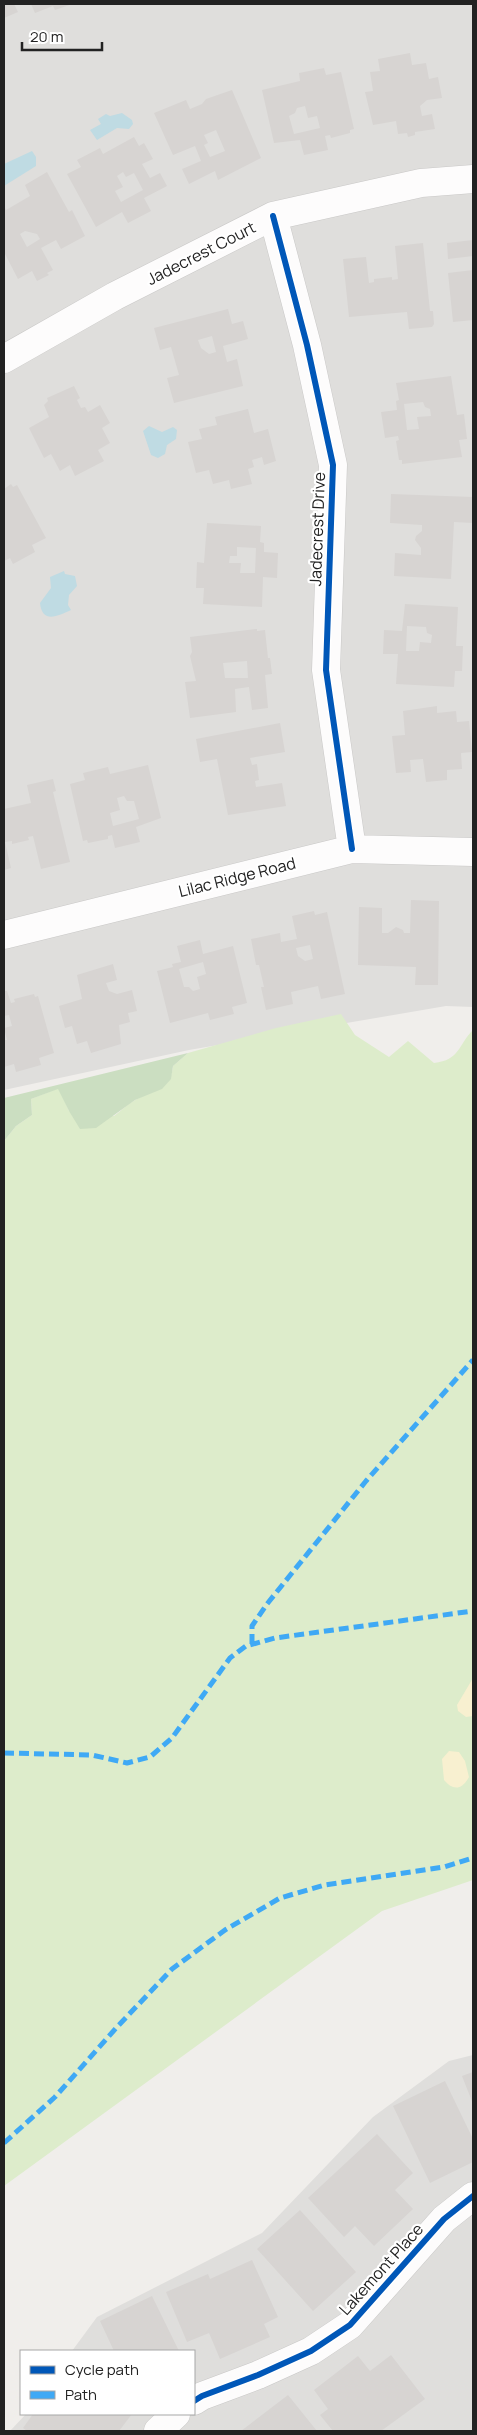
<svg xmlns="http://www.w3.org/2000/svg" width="477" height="2435" viewBox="0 0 477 2435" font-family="Manrope,sans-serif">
  <rect width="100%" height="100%" fill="#f0eeeb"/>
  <path fill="#dfdedc" d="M 4,4 L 473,4 L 473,1007 L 446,1006 L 189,1050 L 4,1090 Z
    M 473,2055 L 473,2431 L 10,2431 L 26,2414 L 194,2414 L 194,2351 L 72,2351 L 97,2317 L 262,2233 L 373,2117 L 449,2061 Z"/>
  <path fill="#ddeccb" d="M 341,1014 L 355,1035 L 389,1057 L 408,1041 L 434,1063 C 460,1060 458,1045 473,1030 L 473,1880 L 382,1911 L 4,2186 L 4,1141 L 16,1126 L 32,1115 L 31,1099 L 59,1088 L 69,1111 L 114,1116 C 122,1110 129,1103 137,1099 C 156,1089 170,1091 173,1066 L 188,1053 L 276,1028 Z"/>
  <path fill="#cbdec1" d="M 188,1053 L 173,1066 L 171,1079 L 162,1089 L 135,1100 L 96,1128 L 80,1129 L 69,1111 L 58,1089 L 31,1099 L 32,1115 L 16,1126 L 4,1141 L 4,1098 Z"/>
  <path fill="#f8f0d0" d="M 473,1678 L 473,1716 L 466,1717 L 458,1711 L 457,1705 Z
    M 449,1751 L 459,1752 L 465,1761 L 469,1777 C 462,1790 453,1791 444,1780 L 442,1759 Z"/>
  <path fill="#bfdbe3" d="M 122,113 L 132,120 L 133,124 L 129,129 L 117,128 L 97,140 L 90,130 L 101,124 L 98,119 L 106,114 L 110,116 Z
    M 32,151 L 36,157 L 36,166 L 4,186 L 4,164 Z
    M 149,426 L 162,432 L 173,427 L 177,430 L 176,439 L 167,445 L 165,454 L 158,458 L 151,455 L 143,431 Z
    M 64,571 L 65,574 L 75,576 L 77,586 L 69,595 L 68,605 L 71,610 C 58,616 42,624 40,603 L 51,588 L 50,577 Z"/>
  <path fill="#d7d4d2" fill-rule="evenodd" d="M 4,4 L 14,4 L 18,12 L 4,18 Z
    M 31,4 L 72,4 L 55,10 L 53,6 L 35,13 Z
    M 410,53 L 412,65 L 426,63 L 429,79 L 438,77 L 442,98 L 427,100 L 420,106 L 422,116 L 432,114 L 435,129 L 415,132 L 415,135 L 408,137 L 407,133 L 398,134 L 396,121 L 373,125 L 365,92 L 373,91 L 370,72 L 380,71 L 378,59 Z
    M 324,68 L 326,75 L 341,72 L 354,129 L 350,130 L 350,133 L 331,138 L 330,135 L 325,136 L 328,150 L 304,155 L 300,140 L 274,143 L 262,90 L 300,81 L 299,73 ZM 305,106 L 308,118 L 317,116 L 320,128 L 294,134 L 289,116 L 295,113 L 297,108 Z
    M 232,90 L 261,158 L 218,180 L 215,171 L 189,184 L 182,169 L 201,161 L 195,146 L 173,155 L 154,113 L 186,100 L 190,109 L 202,104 L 206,99 ZM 216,130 L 225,151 L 210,157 L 204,145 L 208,143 L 204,135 Z
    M 134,137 L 139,146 L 144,143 L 153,159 L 142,164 L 150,178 L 160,173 L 167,186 L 144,198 L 151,211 L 128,223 L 122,212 L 96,227 L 67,174 L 81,167 L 77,160 L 100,148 L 103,154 ZM 123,172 L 126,177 L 134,173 L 143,190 L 121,202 L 115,191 L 123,187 L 117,176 Z
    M 47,172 L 69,212 L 72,210 L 85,236 L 61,249 L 56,240 L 41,248 L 53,270 L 47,273 L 49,275 L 37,281 L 32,271 L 18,279 L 4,252 L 4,206 L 6,210 L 30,196 L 25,185 ZM 25,231 L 37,234 L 40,239 L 27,247 L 20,234 Z
    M 473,240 L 473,256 L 448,259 L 447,243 Z
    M 423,243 L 430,311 L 433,311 L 434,324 L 432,327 L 409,329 L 407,312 L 349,317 L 343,259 L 366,257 L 369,283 L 374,282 L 374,279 L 392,277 L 392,280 L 398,279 L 395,246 Z
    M 473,270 L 473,320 L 453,322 L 448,273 Z
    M 228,309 L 232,324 L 243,321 L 248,339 L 223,346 L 227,362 L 237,359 L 243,386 L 174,403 L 167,378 L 179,375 L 171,347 L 160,350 L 154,328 ZM 212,336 L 216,352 L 209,354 L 201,348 L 198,340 Z
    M 451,376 L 457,415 L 464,414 L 467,439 L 459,440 L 462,457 L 402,464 L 402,460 L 399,460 L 396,441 L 399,440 L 398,436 L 385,438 L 381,412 L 397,410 L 396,401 L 399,400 L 396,383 ZM 423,402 L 425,407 L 430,409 L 431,416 L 417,417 L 419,429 L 407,430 L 404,404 Z
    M 74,386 L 80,398 L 77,400 L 81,408 L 85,407 L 88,412 L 100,405 L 110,423 L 102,428 L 110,443 L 98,450 L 104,461 L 75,476 L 70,465 L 60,471 L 51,454 L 44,458 L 29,428 L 49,417 L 44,405 L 48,401 L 47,398 Z
    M 248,409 L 254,433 L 268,429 L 276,461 L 264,465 L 262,457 L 252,460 L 254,467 L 248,469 L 252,484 L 231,489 L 229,480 L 213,484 L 209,470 L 196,473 L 188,442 L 202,439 L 199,429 L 217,425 L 215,417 Z
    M 11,484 L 13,487 L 17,485 L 46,538 L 32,545 L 35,552 L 13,564 L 10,558 L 4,561 L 4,489 Z
    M 391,494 L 473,497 L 473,523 L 454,522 L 451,579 L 394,576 L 395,553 L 421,555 L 421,548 L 415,540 L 416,536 L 422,531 L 422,525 L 390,523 Z
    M 207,523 L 261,526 L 260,542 L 264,543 L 264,552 L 278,553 L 277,578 L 263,577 L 262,607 L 203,604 L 204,588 L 196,588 L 197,562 L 204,563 ZM 237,547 L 256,548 L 255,573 L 240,573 L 241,563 L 229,563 L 230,556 L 237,556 Z
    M 405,604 L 458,607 L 456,646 L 463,646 L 462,671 L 455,671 L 454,687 L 396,684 L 398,654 L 383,654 L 384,630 L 402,631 ZM 407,626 L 426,627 L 427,633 L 432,635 L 431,643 L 420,642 L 419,651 L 406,651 Z
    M 257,629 L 257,631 L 265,630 L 268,658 L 270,658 L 272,674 L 265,675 L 268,708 L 252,710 L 249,687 L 235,689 L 236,712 L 190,718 L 185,682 L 196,681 L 190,656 L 192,652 L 190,637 ZM 247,661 L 248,678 L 225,678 L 223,663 Z
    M 437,706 L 437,713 L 456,711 L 457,722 L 469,721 L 472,752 L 461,753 L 462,769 L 447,770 L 447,780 L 426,782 L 423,759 L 410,760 L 411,772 L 396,773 L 392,736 L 405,735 L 403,711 Z
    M 280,723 L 285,752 L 250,758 L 252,765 L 257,764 L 259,780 L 255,781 L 256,787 L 282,783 L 286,806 L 228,815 L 217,759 L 200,762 L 196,739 Z
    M 148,765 L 161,818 L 136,827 L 140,842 L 115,848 L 112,835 L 108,836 L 108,839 L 88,843 L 87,840 L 83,841 L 70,784 L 85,780 L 83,773 L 108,767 L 110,774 ZM 124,796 L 127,801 L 134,801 L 139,819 L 113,826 L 110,813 L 120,810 L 117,798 Z
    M 53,779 L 56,791 L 53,792 L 70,862 L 41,869 L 33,836 L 28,837 L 29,840 L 12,844 L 12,841 L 5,842 L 11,868 L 4,870 L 4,809 L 31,803 L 27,785 Z
    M 411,900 L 439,901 L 438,985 L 415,985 L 416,967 L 358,965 L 359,907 L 382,908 L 382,933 L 388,933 L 396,927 L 403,930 L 404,933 L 410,933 Z
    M 314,911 L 315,915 L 327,912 L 345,994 L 321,999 L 318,986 L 291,992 L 293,1004 L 266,1010 L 261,987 L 264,987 L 259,965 L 256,965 L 251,939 L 280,933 L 281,942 L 297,939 L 292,916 ZM 310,945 L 313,959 L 305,961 L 298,956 L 296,948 Z
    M 200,940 L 203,954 L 233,946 L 247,1003 L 232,1007 L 234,1014 L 210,1020 L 208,1013 L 170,1023 L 157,971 L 173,967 L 172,964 L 181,962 L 177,946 ZM 203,962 L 206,974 L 197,977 L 200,989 L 193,991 L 189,987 L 184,987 L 179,969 Z
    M 113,964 L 117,980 L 106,983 L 109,991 L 117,994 L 132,990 L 137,1011 L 128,1013 L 130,1022 L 119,1025 L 121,1044 L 91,1053 L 87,1041 L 77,1044 L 72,1026 L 65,1028 L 59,1006 L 82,999 L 77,975 Z
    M 4,991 L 7,991 L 11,1003 L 15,1002 L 14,999 L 34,994 L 35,997 L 38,996 L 54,1053 L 39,1058 L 41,1065 L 16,1072 L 14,1064 L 4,1067 L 4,1040 L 7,1040 L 4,1028 L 12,1026 L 9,1015 L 4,1016 Z
    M 473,2072 L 473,2104 L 462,2076 Z
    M 445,2081 L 473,2139 L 473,2162 L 430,2183 L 393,2106 Z
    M 377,2134 L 413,2173 L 395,2190 L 413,2209 L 374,2246 L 355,2226 L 344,2237 L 308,2198 Z
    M 300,2210 L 356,2272 L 313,2311 L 257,2249 Z
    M 252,2260 L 278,2317 L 264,2324 L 270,2337 L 220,2359 L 209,2333 L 187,2342 L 166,2292 L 208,2274 L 210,2279 Z
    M 152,2296 L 179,2351 L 114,2351 L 100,2321 Z
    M 391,2355 L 425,2399 L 381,2431 L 333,2431 L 320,2415 L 328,2409 L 314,2390 L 358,2356 L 370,2371 Z
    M 288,2395 L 317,2431 L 241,2431 Z
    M 33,2414 L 132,2414 L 119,2431 L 27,2431 L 23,2428 Z"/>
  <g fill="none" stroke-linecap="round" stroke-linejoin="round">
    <g stroke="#c9c8c7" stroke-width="29">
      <path id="minor" d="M 273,216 L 307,345 L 333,465 L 326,670 L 352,849
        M 4,359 L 115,296 L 273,216 L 421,183 L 473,179
        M 4,935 L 352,849 L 473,852
        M 194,2401 L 202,2396 L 258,2375 L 311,2351 L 350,2325 L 444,2219 L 473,2196
        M 158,2431 L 176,2414"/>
    </g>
    <use href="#minor" stroke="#fdfcfc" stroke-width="28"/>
    <path stroke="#3fa9f5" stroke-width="5" stroke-dasharray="10 5" stroke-linecap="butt" d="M 252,1644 L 252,1626 L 267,1604 L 366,1481 L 473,1360
      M 4,1753 L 92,1755 L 127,1763 L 150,1757 L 172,1738 L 230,1658 L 246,1646 L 275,1638 L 473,1611
      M 4,2143 L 55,2097 L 117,2027 L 172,1969 L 225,1930 L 280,1898 L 325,1885 L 444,1867 L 473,1858"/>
    <g stroke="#fff" stroke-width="9">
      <path id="cycleway" d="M 273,216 L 307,345 L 333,465 L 326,670 L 352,849
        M 194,2401 L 202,2396 L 258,2375 L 311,2351 L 350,2325 L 444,2219 L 473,2196"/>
    </g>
    <use href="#cycleway" stroke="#0057b8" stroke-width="6"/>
  </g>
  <g text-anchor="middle" stroke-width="4.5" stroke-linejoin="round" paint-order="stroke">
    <g font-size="16" fill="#222" stroke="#fff">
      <text transform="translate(201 253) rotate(-27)" y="6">Jadecrest Court</text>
      <text transform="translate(317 529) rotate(-88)" y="6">Jadecrest Drive</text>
      <text transform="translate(237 877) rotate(-14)" y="6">Lilac Ridge Road</text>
      <text transform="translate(381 2269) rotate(-48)" y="6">Lakemont Place</text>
    </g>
  </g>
  <rect width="477" height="2435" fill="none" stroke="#222222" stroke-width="10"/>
  <rect x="20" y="2350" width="175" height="65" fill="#ffffff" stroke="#a7a7a7"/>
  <rect x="30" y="2366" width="25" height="8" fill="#0057b8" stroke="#a7a7a7"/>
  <text x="65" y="2375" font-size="15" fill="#222222">Cycle path</text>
  <rect x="30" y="2391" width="25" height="8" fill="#3fa9f5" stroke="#a7a7a7"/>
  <text x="65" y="2400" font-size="15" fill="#222222">Path</text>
  <path d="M22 42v8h80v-8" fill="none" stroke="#222222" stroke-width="2.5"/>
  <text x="30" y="42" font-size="15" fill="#222222" stroke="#ffffff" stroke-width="4" paint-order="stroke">20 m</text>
</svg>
